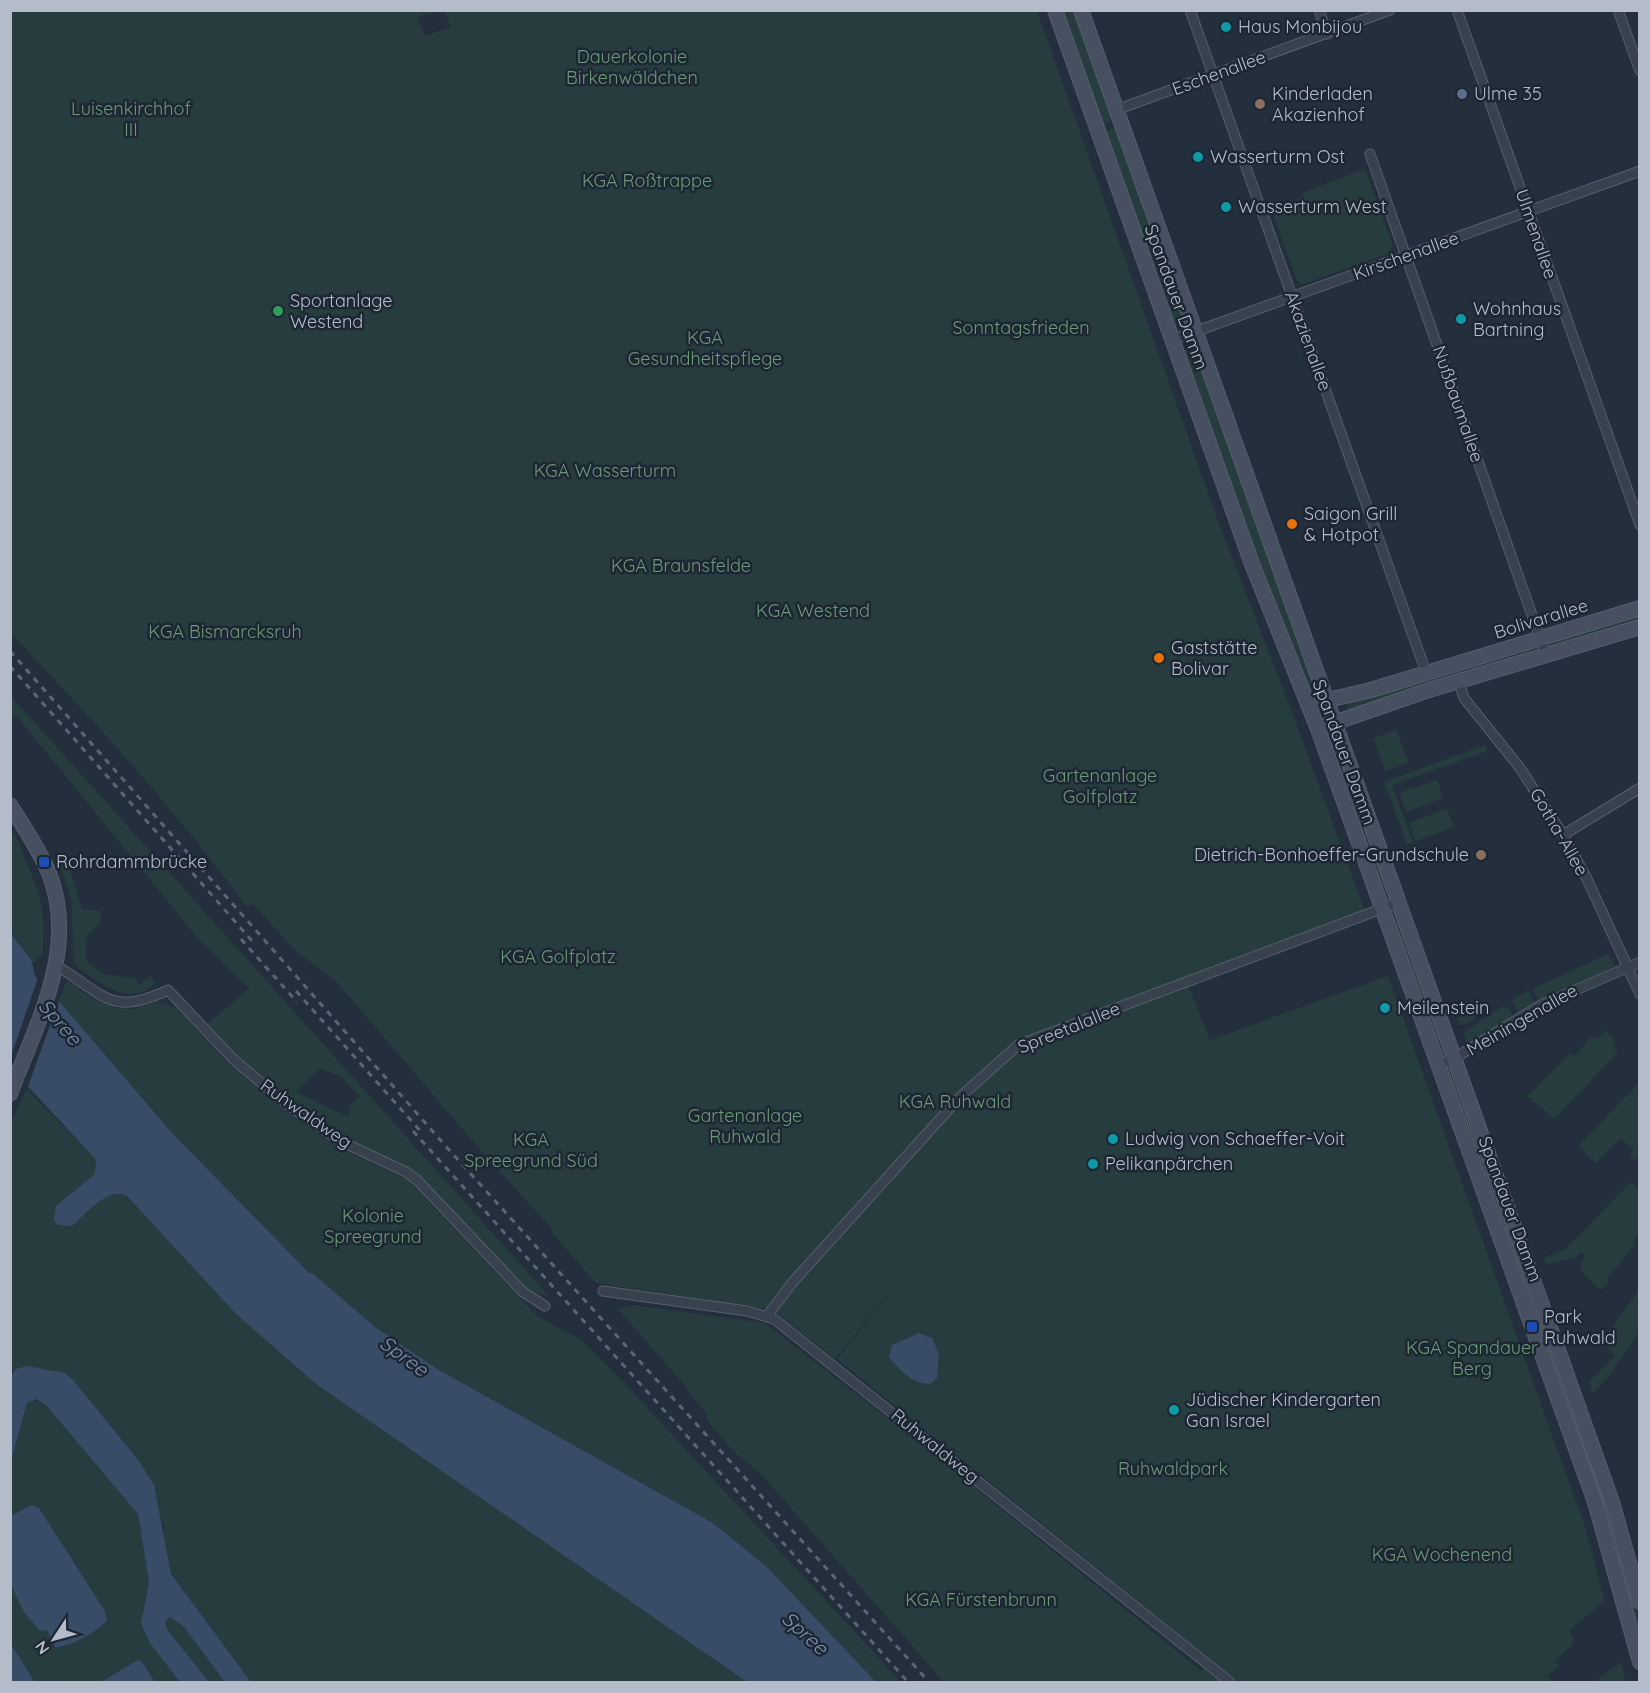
<svg xmlns="http://www.w3.org/2000/svg" width="1650" height="1693" viewBox="0 0 1650 1693" font-family="Quicksand,sans-serif">
  <rect width="100%" height="100%" fill="#242f3e"/>
  <path fill="#263c3f" fill-rule="evenodd" d="M 444,10 L 509,10 L 511,13 L 518,10 L 1037,11 L 1218,521 L 1292,712 L 1366,914 L 1187,983 L 1210,1040 L 1388,976 L 1585,1527 L 1605,1601 L 1569,1630 L 1574,1638 L 1572,1645 L 1554,1661 L 1560,1666 L 1547,1676 L 1552,1682 L 1239,1682 L 837,1359 L 920,1255 L 835,1359 L 773,1310 L 596,1283 L 552,1233 L 554,1231 L 482,1152 L 336,981 L 297,952 L 252,903 L 247,907 C 175,809 94,721 11,633 L 11,11 L 435,11 L 417,17 L 425,36 L 451,27 Z
    M 1060,11 L 1076,11 L 1115,120 L 1101,125 Z
    M 1117,127 L 1186,322 L 1173,327 L 1104,131 Z
    M 1365,169 L 1393,246 L 1390,253 L 1303,284 L 1297,281 L 1273,214 L 1287,208 L 1286,204 L 1303,197 L 1302,193 Z
    M 1195,346 L 1315,685 L 1311,687 L 1294,648 L 1282,631 L 1181,351 Z
    M 1639,612 L 1639,624 L 1559,648 L 1555,637 Z
    M 1529,645 L 1533,656 L 1472,675 L 1468,664 Z
    M 1416,679 L 1419,690 L 1350,711 L 1346,701 Z
    M 10,695 L 550,1297 L 529,1291 L 417,1174 C 395,1158 367,1151 343,1137 C 292,1108 247,1068 207,1025 L 249,988 L 199,940 L 16,715 L 11,718 ZM 320,1069 L 342,1077 L 359,1096 L 350,1106 L 348,1117 L 296,1092 Z
    M 1396,730 L 1409,763 L 1385,771 L 1373,738 Z
    M 1334,739 L 1389,892 L 1383,895 L 1328,742 Z
    M 1485,745 L 1487,751 L 1392,785 L 1413,842 L 1407,844 L 1384,782 Z
    M 1437,780 L 1443,798 L 1406,812 L 1399,793 Z
    M 1447,809 L 1454,827 L 1416,841 L 1409,823 Z
    M 11,833 L 15,834 C 33,881 49,902 42,955 L 33,963 L 35,976 L 31,959 L 11,933 Z
    M 56,854 L 70,870 L 82,909 L 101,911 L 100,923 L 86,937 L 86,960 L 103,974 L 134,978 L 140,985 L 151,976 L 155,983 C 133,1010 93,980 74,964 L 71,898 Z
    M 1397,918 L 1441,1040 L 1436,1042 L 1392,920 Z
    M 1608,954 L 1615,966 L 1540,1001 L 1532,989 Z
    M 67,980 L 95,1000 L 116,1008 L 134,1009 L 157,1002 L 178,1009 L 225,1061 L 284,1110 L 338,1148 L 408,1180 L 537,1316 L 581,1340 L 615,1373 L 901,1682 L 876,1682 L 767,1567 L 713,1523 L 439,1370 L 375,1327 L 310,1275 L 173,1134 L 59,1001 Z
    M 1528,991 L 1535,1004 L 1518,1014 L 1512,1000 Z
    M 1492,1005 L 1465,1025 L 1460,1024 L 1458,1018 Z
    M 1503,1006 L 1509,1008 L 1513,1016 L 1468,1046 L 1464,1032 Z
    M 1606,1030 L 1614,1039 L 1614,1047 L 1618,1052 L 1554,1119 L 1528,1096 L 1570,1053 L 1574,1057 L 1591,1037 L 1597,1038 Z
    M 1454,1077 L 1496,1195 L 1491,1197 L 1449,1079 Z
    M 1639,1083 L 1639,1156 L 1634,1161 L 1629,1155 L 1633,1150 L 1621,1138 L 1596,1163 L 1578,1146 Z
    M 27,1089 L 96,1160 L 97,1170 L 72,1226 C 86,1214 108,1186 127,1196 L 236,1314 L 316,1384 L 747,1682 L 251,1682 L 171,1574 L 164,1545 L 164,1526 L 139,1461 L 65,1373 L 16,1369 L 11,1376 L 11,1123 Z
    M 1631,1182 L 1639,1190 L 1639,1233 L 1633,1240 L 1636,1243 L 1607,1279 L 1609,1282 L 1600,1290 L 1581,1271 L 1580,1263 L 1586,1257 L 1581,1252 L 1575,1258 L 1547,1264 L 1544,1258 L 1566,1249 Z
    M 1498,1202 L 1535,1304 L 1530,1306 L 1494,1203 Z
    M 1639,1290 L 1639,1332 L 1609,1377 L 1592,1393 L 1589,1382 L 1615,1356 L 1604,1344 L 1606,1335 Z
    M 633,1305 L 765,1323 L 945,1463 L 1201,1671 L 1204,1668 L 1222,1682 L 944,1682 L 760,1473 L 735,1453 L 709,1423 L 705,1412 L 679,1379 L 618,1309 Z
    M 1544,1330 L 1590,1458 L 1585,1459 L 1540,1332 Z
    M 31,1399 L 46,1405 L 134,1507 L 138,1514 L 149,1582 L 142,1612 L 149,1642 L 180,1682 L 155,1682 L 142,1662 L 138,1661 L 101,1682 L 33,1682 L 11,1642 L 10,1585 L 61,1648 C 77,1638 93,1634 107,1621 L 105,1611 L 39,1508 L 31,1505 L 11,1516 L 11,1461 L 27,1403 Z
    M 1599,1480 L 1639,1620 L 1639,1631 L 1636,1632 L 1593,1482 Z
    M 169,1617 L 184,1627 L 225,1682 L 209,1682 L 167,1629 L 165,1622 Z
    M 1621,1662 L 1626,1682 L 1594,1682 Z"/>
  <path fill="#394c67" d="M 10,933 L 31,959 L 35,976 L 55,1000 L 59,1001 L 173,1134 L 310,1274 L 312,1273 L 375,1327 L 439,1370 L 713,1523 L 767,1567 L 876,1682 L 747,1682 L 316,1384 L 236,1314 L 127,1196 C 108,1186 86,1214 72,1226 L 58,1225 L 54,1220 L 56,1206 L 95,1174 L 96,1160 L 11,1068 Z
    M 919,1333 L 932,1338 L 939,1354 L 937,1378 L 930,1384 C 912,1384 900,1370 889,1357 L 892,1345 Z
    M 27,1366 L 65,1373 L 73,1380 L 139,1461 L 154,1485 L 171,1574 L 251,1682 L 225,1682 L 184,1627 L 170,1617 L 165,1622 L 167,1629 L 209,1682 L 180,1682 L 149,1642 L 141,1623 L 149,1582 L 138,1514 L 46,1405 L 36,1399 L 27,1403 L 11,1461 L 11,1376 L 16,1369 Z
    M 31,1505 L 39,1508 L 105,1611 L 107,1621 C 98,1630 68,1649 55,1647 L 47,1630 L 40,1631 L 24,1612 L 11,1585 L 11,1516 Z
    M 10,1642 L 34,1681 L 33,1682 L 11,1682 Z
    M 138,1660 L 142,1662 L 155,1682 L 101,1682 Z"/>
  <path fill="#242f3e" d="M 39,975 L 60,998 L 26,1092 L 10,1073 L 11,1056 Z"/>
  <g fill="none" stroke-linecap="round" stroke-linejoin="round">
    <g stroke="#565f6c" stroke-width="11">
      <path id="street" d="M 1190,10 L 1426,672
        M 1319,10 L 1327,34
        M 1457,10 L 1640,525
        M 1618,10 L 1640,71
        M 1116,110 L 1390,10
        M 1370,154 L 1546,655
        M 1172,340 L 1640,171
        M 1459,682 L 1464,698 L 1520,768 L 1563,835 L 1587,879 L 1640,994
        M 1563,835 L 1640,788
        M 57,966 C 105,995 111,1017 168,990 L 233,1059 L 285,1103 L 338,1140 L 406,1172 L 417,1180 L 523,1292 L 545,1306
        M 1439,1065 L 1453,1059 L 1541,1005 L 1640,962
        M 603,1291 L 747,1311 L 774,1319 L 1230,1682
        M 767,1316 L 792,1283 L 959,1098 L 1018,1045 L 1397,903"/>
    </g>
    <g stroke="#565f6c" stroke-width="16">
      <path id="secondary" d="M 1055,10 L 1252,564 L 1318,729 L 1595,1502 L 1640,1662
        M 1081,10 L 1612,1502 L 1640,1602
        M 1319,702 L 1371,690 L 1640,608
        M 1325,726 L 1432,689 L 1640,627
        M 10,805 C 24,827 39,849 49,873 C 79,949 36,1024 10,1094"/>
    </g>
    <use href="#street" stroke="#38414e" stroke-width="9"/>
    <use href="#secondary" stroke="#465061" stroke-width="14"/>
    <path stroke="#5a6575" stroke-width="3" stroke-dasharray="6 6" stroke-linecap="butt" d="M 10,651 L 451,1152 L 929,1682
      M 10,666 L 254,943
      M 241,939 L 297,1002
      M 296,991 L 423,1134
      M 413,1131 L 908,1682"/>
  </g>
  <g fill="#0f9aa8" stroke="#1d2633" stroke-width="2">
    <circle cx="1226" cy="27" r="6"/>
    <circle cx="1198" cy="157" r="6"/>
    <circle cx="1226" cy="207" r="6"/>
    <circle cx="1461" cy="319" r="6"/>
    <circle cx="1385" cy="1008" r="6"/>
    <circle cx="1113" cy="1139" r="6"/>
    <circle cx="1093" cy="1164" r="6"/>
    <circle cx="1174" cy="1410" r="6"/>
  </g>
  <circle fill="#5c6f8a" stroke="#1d2633" stroke-width="2" cx="1462" cy="94" r="6"/>
  <g fill="#8d6e63" stroke="#1d2633" stroke-width="2">
    <circle cx="1260" cy="104" r="6"/>
    <circle cx="1481" cy="855" r="6"/>
  </g>
  <circle fill="#2e9e5b" stroke="#1d2633" stroke-width="2" cx="278" cy="311" r="6"/>
  <g fill="#e8710a" stroke="#1d2633" stroke-width="2">
    <circle cx="1292" cy="524" r="6"/>
    <circle cx="1159" cy="658" r="6"/>
  </g>
  <g fill="#1a4fb4" stroke="#1d2633" stroke-width="2">
    <rect x="38" y="856" width="12" height="12" rx="3"/>
    <rect x="1526" y="1321" width="12" height="12" rx="3"/>
  </g>
  <g text-anchor="middle" stroke-width="5" stroke-linejoin="round" paint-order="stroke">
    <g font-size="18" fill="#b4bcc9" stroke="#1d2633" text-anchor="start">
      <text x="1238" y="33">Haus Monbijou</text>
      <text x="1272" y="100">Kinderladen<tspan x="1272" dy="21">Akazienhof</tspan></text>
      <text x="1474" y="100">Ulme 35</text>
      <text x="1210" y="163">Wasserturm Ost</text>
      <text x="1238" y="213">Wasserturm West</text>
      <text x="290" y="307">Sportanlage<tspan x="290" dy="21">Westend</tspan></text>
      <text x="1473" y="315">Wohnhaus<tspan x="1473" dy="21">Bartning</tspan></text>
      <text x="1304" y="520">Saigon Grill<tspan x="1304" dy="21">&amp; Hotpot</tspan></text>
      <text x="1171" y="654">Gaststätte<tspan x="1171" dy="21">Bolivar</tspan></text>
      <text x="1469" y="861" text-anchor="end">Dietrich-Bonhoeffer-Grundschule</text>
      <text x="56" y="868">Rohrdammbrücke</text>
      <text x="1397" y="1014">Meilenstein</text>
      <text x="1125" y="1145">Ludwig von Schaeffer-Voit</text>
      <text x="1105" y="1170">Pelikanpärchen</text>
      <text x="1544" y="1323">Park<tspan x="1544" dy="21">Ruhwald</tspan></text>
      <text x="1186" y="1406">Jüdischer Kindergarten<tspan x="1186" dy="21">Gan Israel</tspan></text>
    </g>
    <g font-size="18" fill="#6b9a76" stroke="#1d2633">
      <text x="632" y="63">Dauerkolonie<tspan x="632" dy="21">Birkenwäldchen</tspan></text>
      <text x="131" y="115">Luisenkirchhof<tspan x="131" dy="21">III</tspan></text>
      <text x="647" y="187">KGA Roßtrappe</text>
      <text x="1021" y="334">Sonntagsfrieden</text>
      <text x="705" y="344">KGA<tspan x="705" dy="21">Gesundheitspflege</tspan></text>
      <text x="605" y="477">KGA Wasserturm</text>
      <text x="681" y="572">KGA Braunsfelde</text>
      <text x="813" y="617">KGA Westend</text>
      <text x="225" y="638">KGA Bismarcksruh</text>
      <text x="1100" y="782">Gartenanlage<tspan x="1100" dy="21">Golfplatz</tspan></text>
      <text x="558" y="963">KGA Golfplatz</text>
      <text x="955" y="1108">KGA Ruhwald</text>
      <text x="745" y="1122">Gartenanlage<tspan x="745" dy="21">Ruhwald</tspan></text>
      <text x="531" y="1146">KGA<tspan x="531" dy="21">Spreegrund Süd</tspan></text>
      <text x="373" y="1222">Kolonie<tspan x="373" dy="21">Spreegrund</tspan></text>
      <text x="1472" y="1354">KGA Spandauer<tspan x="1472" dy="21">Berg</tspan></text>
      <text x="1173" y="1475">Ruhwaldpark</text>
      <text x="1442" y="1561">KGA Wochenend</text>
      <text x="981" y="1606">KGA Fürstenbrunn</text>
    </g>
    <g font-size="18" fill="#b4bcc9" stroke="#1d2633">
      <text transform="translate(1219 73) rotate(-20)" y="6">Eschenallee</text>
      <text transform="translate(1536 234) rotate(71)" y="6">Ulmenallee</text>
      <text transform="translate(1406 256) rotate(-20)" y="6">Kirschenallee</text>
      <text transform="translate(1176 297) rotate(70)" y="6">Spandauer Damm</text>
      <text transform="translate(1308 341) rotate(70)" y="6">Akazienallee</text>
      <text transform="translate(1458 404) rotate(71)" y="6">Nußbaumallee</text>
      <text transform="translate(1541 619) rotate(-17)" y="6">Bolivarallee</text>
      <text transform="translate(1344 752) rotate(70)" y="6">Spandauer Damm</text>
      <text transform="translate(1559 832) rotate(60)" y="6">Gotha-Allee</text>
      <text transform="translate(1522 1020) rotate(-30)" y="6">Meiningenallee</text>
      <text transform="translate(1069 1028) rotate(-22)" y="6">Spreetalallee</text>
      <text transform="translate(306 1114) rotate(35)" y="6">Ruhwaldweg</text>
      <text transform="translate(1510 1209) rotate(70)" y="6">Spandauer Damm</text>
      <text transform="translate(935 1446) rotate(39)" y="6">Ruhwaldweg</text>
    </g>
    <g font-size="20" font-style="italic" fill="#7c92b1" stroke="#1d2633">
      <text transform="translate(60 1022) rotate(49)" y="7">Spree</text>
      <text transform="translate(404 1356) rotate(36)" y="7">Spree</text>
      <text transform="translate(805 1633) rotate(42)" y="7">Spree</text>
    </g>
  </g>
  <rect width="1650" height="1693" fill="none" stroke="#b4bcc9" stroke-width="24"/>
  <g transform="translate(54 1639) rotate(234)" stroke="#1d2633" stroke-width="4.5" paint-order="stroke">
  <path d="M0-4.5L10 22L0 15L-10 22Z" fill="#b4bcc9"/>
  <text y="-9" font-size="16" font-weight="bold" text-anchor="middle" fill="#b4bcc9">N</text>
  </g>
</svg>
